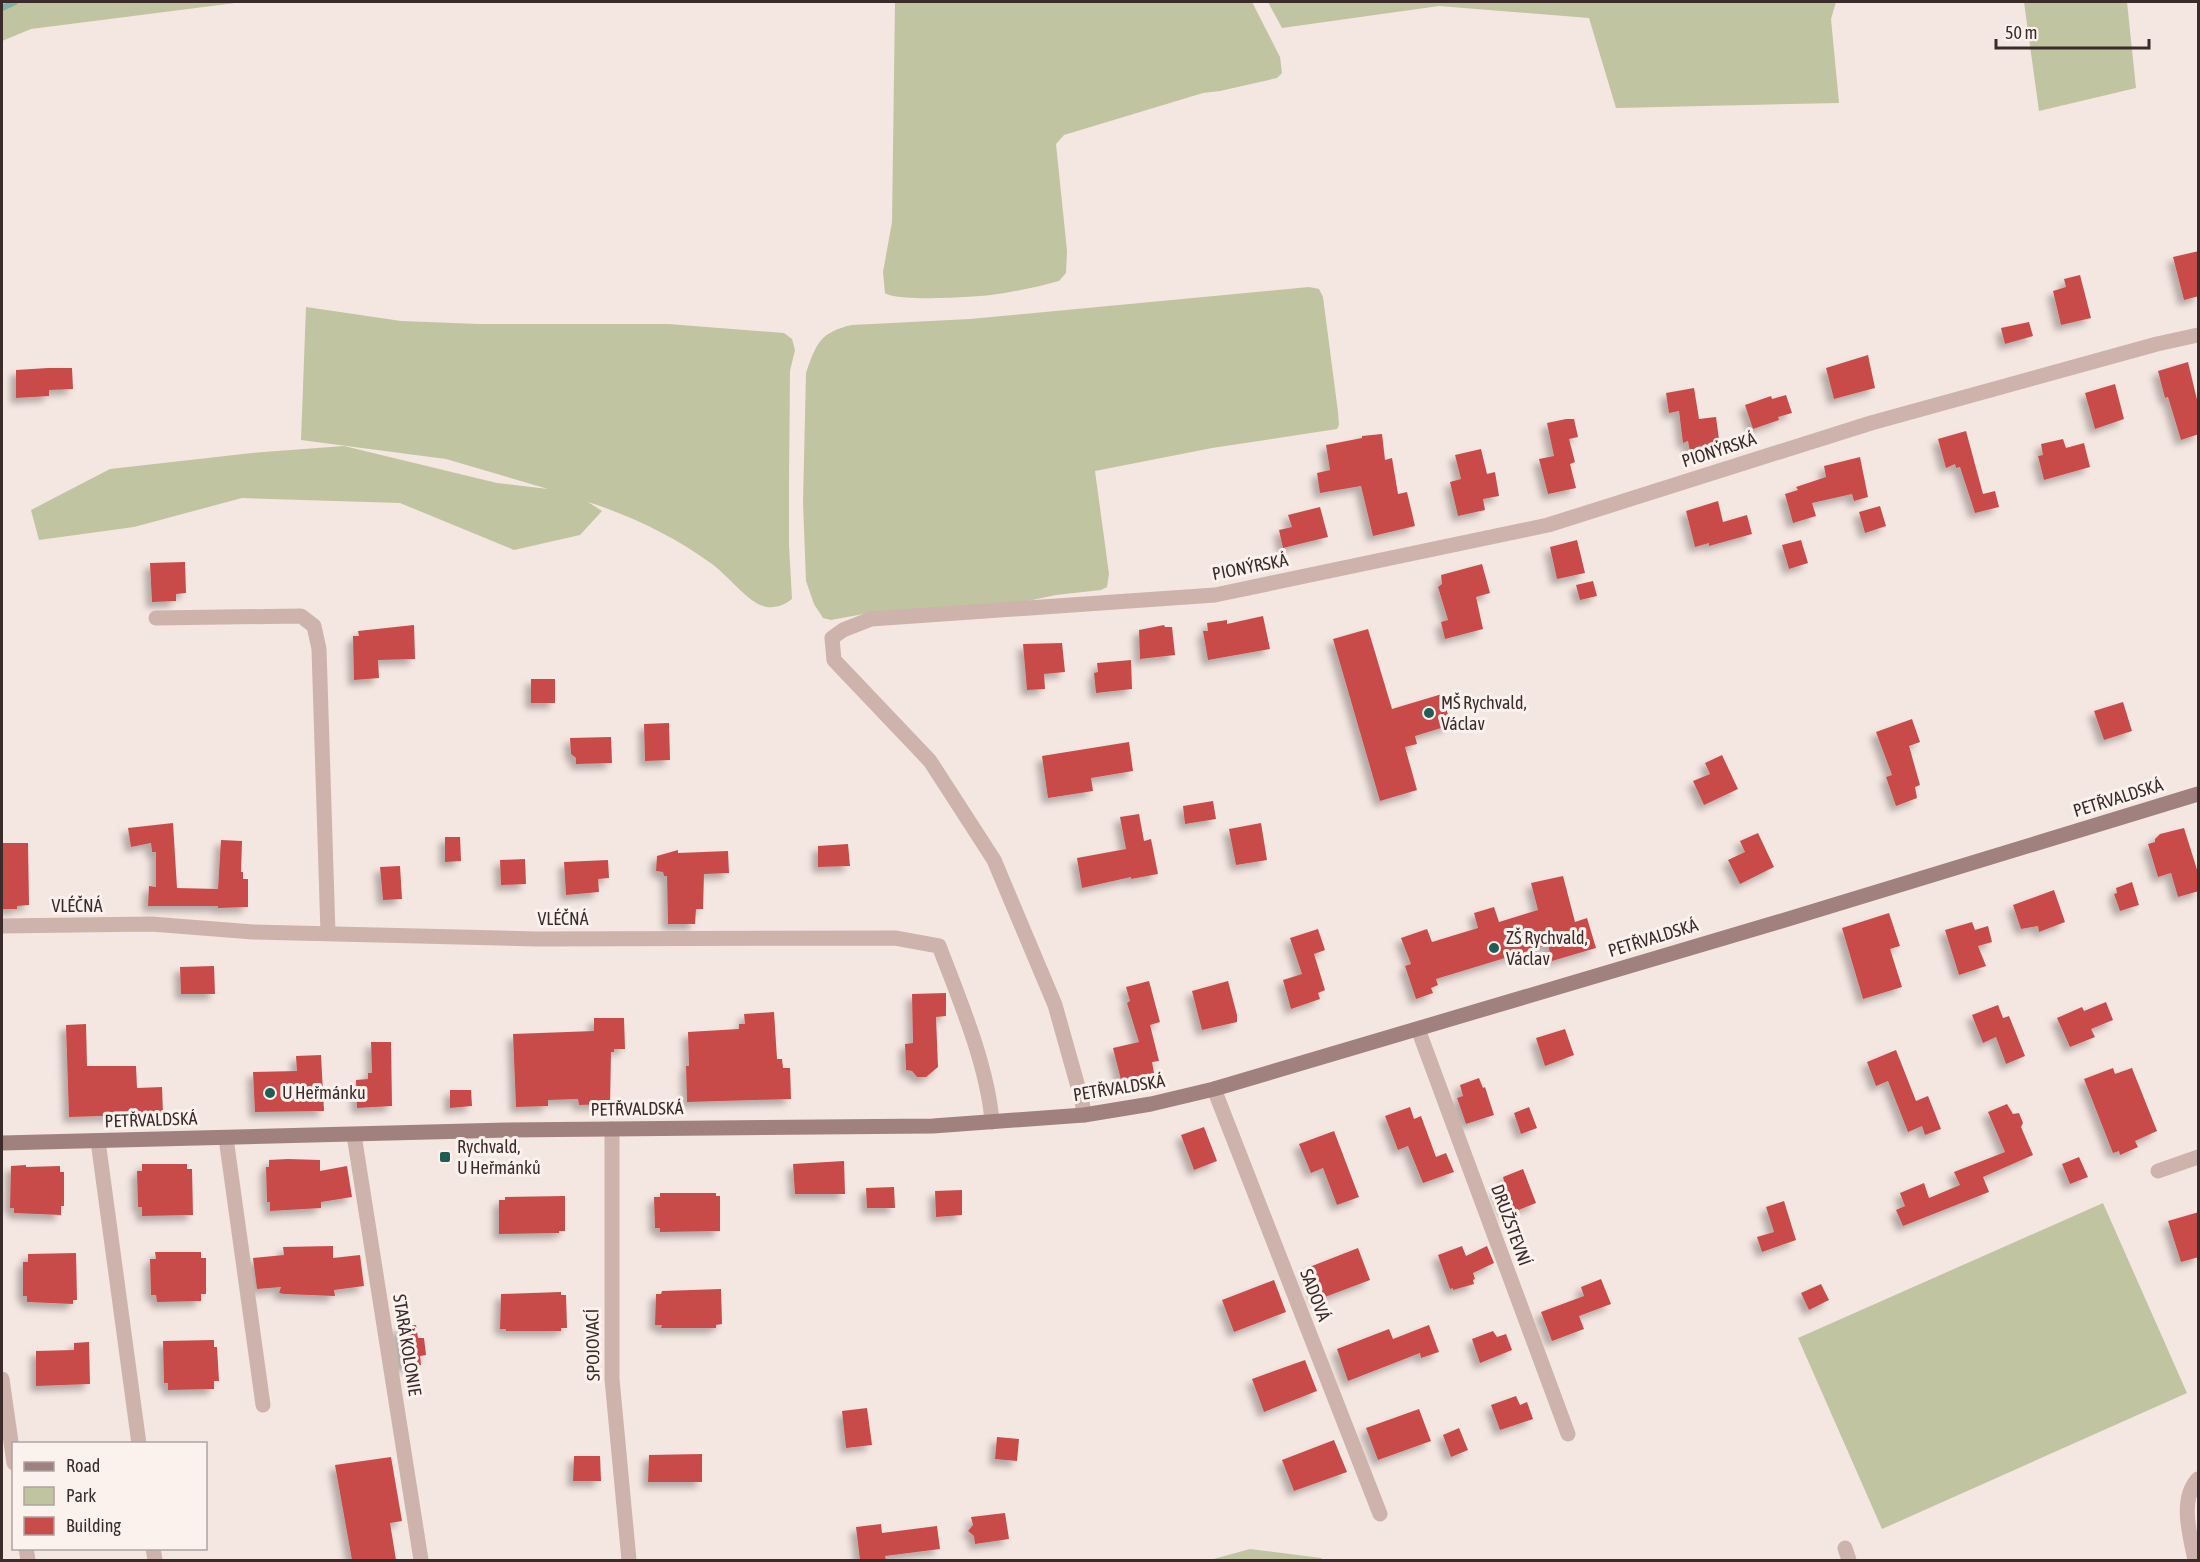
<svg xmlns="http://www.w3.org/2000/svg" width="2200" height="1562" viewBox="0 0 2200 1562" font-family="'Asap Condensed',sans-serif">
  <defs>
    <filter id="shadow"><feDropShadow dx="-5.5" dy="5.5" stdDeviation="3" flood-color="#0004"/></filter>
  </defs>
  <rect width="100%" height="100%" fill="#f4e6e1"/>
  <path fill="#c0c4a0" d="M 2,2 L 243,2 L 31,29 L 2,41 Z
    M 895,2 L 1252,2 L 1280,57 L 1282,73 L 1277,78 L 1220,91 L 1203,93 L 1064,135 L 1056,144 L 1067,251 L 1066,273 L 1059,281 C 1037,287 1014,292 991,295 C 972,297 897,302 885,293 L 883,272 L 892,222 Z
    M 1268,2 L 1836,2 L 1831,19 L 1839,103 L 1616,108 L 1589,18 L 1439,6 L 1282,28 Z
    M 2024,2 L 2127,2 L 2136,88 L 2039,111 Z
    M 1309,287 L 1319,289 L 1323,297 L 1338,412 L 1339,425 L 1337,429 L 1212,448 L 1095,471 L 1109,574 L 1107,587 L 1101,590 L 1056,595 L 1018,603 L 869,613 L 831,620 L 823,618 L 814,604 L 806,581 L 803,502 L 806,373 C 816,344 820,332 852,325 L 970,319 Z
    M 306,307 L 401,321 L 479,324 L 668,324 L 784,333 L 792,339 L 795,350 L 790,371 L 789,483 L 789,545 L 792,599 C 782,607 770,610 758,604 C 742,595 727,575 712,564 C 675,537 632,516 588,502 L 602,511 L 580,535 L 514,550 L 400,503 L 242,498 L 134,527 L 39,540 L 31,510 L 110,469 L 252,453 L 344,446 L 497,483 L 548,489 L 446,459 L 301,440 Z
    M 2103,1203 L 2187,1393 L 1882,1529 L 1798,1338 Z
    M 1250,1549 L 1321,1558 L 1323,1560 L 1210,1560 Z"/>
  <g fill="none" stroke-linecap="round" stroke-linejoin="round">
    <path stroke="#7fb2a8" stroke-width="6" d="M 2,8 L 15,2"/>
  </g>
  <path fill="#c84c4a" filter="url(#shadow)" d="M 2199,251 L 2199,296 L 2184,300 L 2173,257 Z
    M 2080,275 L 2091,318 L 2061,325 L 2053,291 L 2066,287 L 2064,279 Z
    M 2029,322 L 2033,336 L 2005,344 L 2001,328 Z
    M 1868,355 L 1875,388 L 1834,399 L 1826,368 Z
    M 2188,362 L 2199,408 L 2199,434 L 2181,440 L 2168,397 L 2165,398 L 2158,371 Z
    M 48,368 L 72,368 L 73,389 L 49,390 L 49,396 L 16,398 L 16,370 Z
    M 2115,384 L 2124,419 L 2095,429 L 2085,393 Z
    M 1694,388 L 1699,419 L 1716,417 L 1720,447 L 1690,452 L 1688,441 L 1683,443 L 1679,411 L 1669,413 L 1666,393 Z
    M 1786,395 L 1792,413 L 1778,417 L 1779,420 L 1753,429 L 1745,405 L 1771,396 L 1772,399 Z
    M 1566,419 L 1574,419 L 1578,437 L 1569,439 L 1575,462 L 1570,464 L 1576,488 L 1548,494 L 1539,459 L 1554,456 L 1547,423 Z
    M 1966,431 L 1983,494 L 1995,491 L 1999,507 L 1975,513 L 1960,467 L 1956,468 L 1955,464 L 1946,468 L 1938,439 Z
    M 1382,434 L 1385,460 L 1392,458 L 1398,494 L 1407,492 L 1415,526 L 1373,536 L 1361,486 L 1320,493 L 1317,473 L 1330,470 L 1326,445 L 1362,438 L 1362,436 Z
    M 2063,439 L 2066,448 L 2084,443 L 2090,467 L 2044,480 L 2038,456 L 2043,455 L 2041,444 Z
    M 1481,449 L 1487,474 L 1495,472 L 1499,496 L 1483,499 L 1485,510 L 1458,516 L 1450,482 L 1461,479 L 1455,455 Z
    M 1860,457 L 1868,497 L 1854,501 L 1852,494 L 1812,503 L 1816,516 L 1793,523 L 1785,494 L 1798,490 L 1796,487 L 1826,477 L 1824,466 Z
    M 1718,501 L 1723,522 L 1747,515 L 1752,534 L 1709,546 L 1709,543 L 1695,547 L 1686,511 Z
    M 1880,506 L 1886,526 L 1865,533 L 1859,512 Z
    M 1320,507 L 1328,537 L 1283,548 L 1279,530 L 1292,527 L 1288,515 Z
    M 1577,540 L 1585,573 L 1557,579 L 1550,547 Z
    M 1801,540 L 1808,563 L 1789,569 L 1782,545 Z
    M 185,562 L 186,593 L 176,594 L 176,601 L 152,602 L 150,563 Z
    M 1482,564 L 1490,593 L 1476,597 L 1483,629 L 1445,639 L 1441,622 L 1448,620 L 1438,587 L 1442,584 L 1441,575 Z
    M 1593,581 L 1597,596 L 1580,600 L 1576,585 Z
    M 1263,616 L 1270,649 L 1208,660 L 1203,631 L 1208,631 L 1207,623 L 1227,620 L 1227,624 Z
    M 414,625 L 415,659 L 378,660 L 379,678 L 354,680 L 353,636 L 359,636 L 358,631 Z
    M 1164,625 L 1165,627 L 1172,627 L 1175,655 L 1140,659 L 1139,630 Z
    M 1368,629 L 1392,709 L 1442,694 L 1451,725 L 1415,736 L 1417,744 L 1405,747 L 1417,790 L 1380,801 L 1333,639 Z
    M 1062,643 L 1065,672 L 1044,674 L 1045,689 L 1027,690 L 1023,644 Z
    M 1131,660 L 1132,689 L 1096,693 L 1094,673 L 1098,672 L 1097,663 Z
    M 531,679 L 555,679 L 555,703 L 531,703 Z
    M 2123,702 L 2132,731 L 2104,740 L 2094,711 Z
    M 1912,719 L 1920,742 L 1909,746 L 1920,785 L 1915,787 L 1917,798 L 1896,806 L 1886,777 L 1892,775 L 1876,732 Z
    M 669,723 L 670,760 L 645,761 L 644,724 Z
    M 611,737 L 612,763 L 576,764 L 576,758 L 571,754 L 570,738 Z
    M 1129,742 L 1133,771 L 1091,778 L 1093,791 L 1048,798 L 1042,756 Z
    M 1722,755 L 1738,789 L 1704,805 L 1693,781 L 1710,774 L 1705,763 Z
    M 1213,801 L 1216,819 L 1185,824 L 1183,806 Z
    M 1139,814 L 1144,841 L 1151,839 L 1158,874 L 1131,879 L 1131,877 L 1082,888 L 1077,858 L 1126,849 L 1120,817 Z
    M 173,823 L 177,888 L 218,889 L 221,840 L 242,841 L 241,872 L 243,872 L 243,879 L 248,879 L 248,907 L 218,908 L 218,906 L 148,906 L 149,886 L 156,887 L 156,852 L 152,852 L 151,843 L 131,847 L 128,828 Z
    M 1261,823 L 1267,860 L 1236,865 L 1229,829 Z
    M 2184,828 L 2199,876 L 2199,891 L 2178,897 L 2171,873 L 2158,877 L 2148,844 L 2155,842 L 2155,839 L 2160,834 Z
    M 1758,833 L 1774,867 L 1740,884 L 1728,860 L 1745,852 L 1740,841 Z
    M 445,837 L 460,837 L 461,861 L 445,862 Z
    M 2,843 L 28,843 L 29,905 L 17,906 L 17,909 L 2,909 Z
    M 848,844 L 850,866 L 818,867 L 818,846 Z
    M 678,850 L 678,853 L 728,851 L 729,873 L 704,874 L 703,909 L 696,909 L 695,924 L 668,924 L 667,876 L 664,876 L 663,872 L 656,871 L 657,856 Z
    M 525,859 L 526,884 L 501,885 L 500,860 Z
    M 608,860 L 609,878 L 598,879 L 599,892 L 566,895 L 564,862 Z
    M 400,866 L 402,899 L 383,900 L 380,867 Z
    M 1563,876 L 1575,922 L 1587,918 L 1596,948 L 1552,961 L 1548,945 L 1436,979 L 1438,985 L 1431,988 L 1433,993 L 1416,999 L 1405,966 L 1411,964 L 1401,938 L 1427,929 L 1432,942 L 1478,928 L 1474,913 L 1494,907 L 1499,922 L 1538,910 L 1531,883 Z
    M 2132,882 L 2139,905 L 2120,911 L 2114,894 L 2117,893 L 2116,888 Z
    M 2054,890 L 2065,922 L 2039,932 L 2038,926 L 2021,929 L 2013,905 Z
    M 1889,913 L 1900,946 L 1890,949 L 1902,987 L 1863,999 L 1842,928 Z
    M 1972,922 L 1975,930 L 1988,926 L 1992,942 L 1978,946 L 1986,966 L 1959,975 L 1945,930 Z
    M 1318,929 L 1325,950 L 1314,954 L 1325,990 L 1318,993 L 1320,999 L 1291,1009 L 1283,980 L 1302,974 L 1290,938 Z
    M 214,966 L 215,994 L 181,994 L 180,967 Z
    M 1149,981 L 1160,1022 L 1150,1025 L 1159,1061 L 1152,1062 L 1154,1073 L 1121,1080 L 1113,1048 L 1139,1042 L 1127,1003 L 1130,1001 L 1126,987 Z
    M 1228,981 L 1237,1015 L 1237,1022 L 1202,1030 L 1192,991 Z
    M 946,993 L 946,1016 L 936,1017 L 938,1067 L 926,1077 L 917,1077 L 912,1071 L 906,1070 L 905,1044 L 913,1043 L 912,994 Z
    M 2106,1002 L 2113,1020 L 2091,1029 L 2095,1037 L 2070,1047 L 2057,1018 L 2082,1007 L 2084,1011 Z
    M 1998,1005 L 2003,1018 L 2009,1016 L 2025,1056 L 2006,1064 L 1996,1037 L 1983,1043 L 1972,1015 Z
    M 774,1012 L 777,1059 L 782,1059 L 783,1068 L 790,1068 L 791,1099 L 687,1102 L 686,1066 L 689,1066 L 688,1032 L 739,1029 L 739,1024 L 745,1024 L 744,1014 Z
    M 594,1018 L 624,1018 L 625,1049 L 614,1049 L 614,1052 L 611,1052 L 610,1104 L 579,1105 L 578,1099 L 548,1100 L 548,1106 L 516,1107 L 513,1034 L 594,1031 Z
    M 86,1024 L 87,1066 L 136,1066 L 137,1088 L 162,1087 L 163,1114 L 69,1117 L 66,1025 Z
    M 1565,1029 L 1574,1055 L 1545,1066 L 1536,1038 Z
    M 371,1042 L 391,1042 L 392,1106 L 357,1108 L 356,1080 L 368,1079 L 368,1073 L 372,1073 Z
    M 1896,1050 L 1916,1101 L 1928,1096 L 1941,1129 L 1925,1135 L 1922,1126 L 1908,1132 L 1888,1081 L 1876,1086 L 1867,1062 Z
    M 321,1055 L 324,1111 L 255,1112 L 253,1072 L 297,1071 L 296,1056 Z
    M 2113,1068 L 2115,1074 L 2132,1068 L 2157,1131 L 2135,1141 L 2138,1147 L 2120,1155 L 2119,1151 L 2113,1153 L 2084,1079 Z
    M 1479,1078 L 1483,1088 L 1485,1087 L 1494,1115 L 1466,1124 L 1457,1098 L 1463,1096 L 1460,1085 Z
    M 450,1090 L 471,1090 L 472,1106 L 450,1108 Z
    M 2007,1104 L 2013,1114 L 2019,1113 L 2023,1123 L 2021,1127 L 2033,1155 L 1983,1177 L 1989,1192 L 1903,1226 L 1896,1210 L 1905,1206 L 1900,1193 L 1924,1183 L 1929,1198 L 1960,1185 L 1954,1172 L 2005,1152 L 1988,1112 Z
    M 1410,1107 L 1414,1119 L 1421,1116 L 1436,1157 L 1446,1153 L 1454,1172 L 1423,1183 L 1408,1146 L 1398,1150 L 1385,1116 Z
    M 1529,1107 L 1537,1128 L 1521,1134 L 1514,1113 Z
    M 1204,1127 L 1217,1161 L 1194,1170 L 1181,1135 Z
    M 1334,1131 L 1359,1197 L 1337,1205 L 1323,1168 L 1311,1173 L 1299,1144 Z
    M 2079,1157 L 2088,1177 L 2070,1184 L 2062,1164 Z
    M 288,1159 L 320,1160 L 320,1171 L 347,1166 L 352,1197 L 321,1202 L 321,1208 L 270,1211 L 270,1202 L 267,1202 L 266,1167 L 269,1167 L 269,1160 Z
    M 844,1161 L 845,1194 L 795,1194 L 793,1164 Z
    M 142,1164 L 187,1164 L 187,1169 L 192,1169 L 193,1215 L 142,1216 L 142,1207 L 138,1207 L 137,1171 L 142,1171 Z
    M 26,1165 L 26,1167 L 60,1166 L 60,1172 L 64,1172 L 64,1206 L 61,1206 L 61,1215 L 14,1213 L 14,1208 L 10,1208 L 11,1166 Z
    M 1523,1169 L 1536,1203 L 1506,1215 L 1496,1189 L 1505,1185 L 1503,1177 Z
    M 894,1187 L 895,1208 L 867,1208 L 866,1188 Z
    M 962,1190 L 962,1215 L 936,1217 L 935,1191 Z
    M 660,1193 L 716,1193 L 716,1196 L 720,1196 L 720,1231 L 660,1232 L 660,1228 L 655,1228 L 654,1197 L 660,1197 Z
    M 565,1196 L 565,1231 L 559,1231 L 559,1233 L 499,1234 L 499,1200 L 505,1200 L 505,1197 Z
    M 1784,1201 L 1796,1240 L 1762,1252 L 1757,1237 L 1774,1232 L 1766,1207 Z
    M 2199,1212 L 2199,1257 L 2181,1262 L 2168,1221 Z
    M 333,1246 L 333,1258 L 360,1255 L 364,1286 L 334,1290 L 335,1296 L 284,1294 L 279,1293 L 281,1287 L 257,1289 L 253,1258 L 284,1255 L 283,1247 Z
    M 1462,1246 L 1466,1256 L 1487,1246 L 1494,1263 L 1473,1273 L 1475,1279 L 1473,1280 L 1474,1284 L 1453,1290 L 1453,1288 L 1450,1289 L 1438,1255 Z
    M 1358,1248 L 1370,1280 L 1317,1300 L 1307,1268 Z
    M 155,1252 L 201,1252 L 201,1258 L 206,1258 L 206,1294 L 201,1294 L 201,1301 L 157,1302 L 156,1295 L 151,1295 L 150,1259 L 156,1259 Z
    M 76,1253 L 77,1300 L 73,1300 L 73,1304 L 27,1302 L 27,1296 L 23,1296 L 23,1262 L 28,1262 L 28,1254 Z
    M 1601,1279 L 1611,1304 L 1579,1316 L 1584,1329 L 1552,1341 L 1541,1312 L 1584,1296 L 1581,1287 Z
    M 1274,1280 L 1286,1312 L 1234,1332 L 1222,1300 Z
    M 1821,1284 L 1829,1300 L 1809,1310 L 1801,1293 Z
    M 721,1289 L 722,1324 L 716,1325 L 716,1328 L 661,1328 L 662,1325 L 655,1325 L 656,1294 L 661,1294 L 662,1291 Z
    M 561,1292 L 561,1295 L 566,1295 L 567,1328 L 561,1328 L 561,1331 L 506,1331 L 506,1329 L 500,1329 L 501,1294 Z
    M 416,1325 L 418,1338 L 424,1338 L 426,1355 L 420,1356 L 421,1365 L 402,1367 L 397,1327 Z
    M 1429,1325 L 1439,1352 L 1421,1358 L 1420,1353 L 1348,1381 L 1337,1349 L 1389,1329 L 1393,1339 Z
    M 1493,1331 L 1497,1337 L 1506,1334 L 1512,1350 L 1480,1363 L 1472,1339 Z
    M 214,1340 L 214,1347 L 217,1347 L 219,1381 L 214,1381 L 214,1389 L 168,1390 L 168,1383 L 164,1383 L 163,1341 Z
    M 89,1342 L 90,1384 L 36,1386 L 36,1351 L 74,1350 L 74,1343 Z
    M 1305,1360 L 1317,1391 L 1264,1412 L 1252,1379 Z
    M 1516,1396 L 1520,1405 L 1527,1402 L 1533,1419 L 1500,1430 L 1491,1405 Z
    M 867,1408 L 872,1445 L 846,1448 L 842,1411 Z
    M 1419,1409 L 1431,1441 L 1378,1460 L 1366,1428 Z
    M 1459,1428 L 1468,1450 L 1451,1457 L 1443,1435 Z
    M 997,1437 L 1019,1439 L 1017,1461 L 995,1459 Z
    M 1334,1440 L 1347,1472 L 1294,1491 L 1282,1460 Z
    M 702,1454 L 702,1482 L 648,1482 L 649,1455 Z
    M 574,1456 L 600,1456 L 601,1481 L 573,1481 Z
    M 391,1457 L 402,1521 L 390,1523 L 396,1560 L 352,1560 L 335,1465 Z
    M 1005,1513 L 1009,1539 L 975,1544 L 974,1536 L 968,1531 L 973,1525 L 971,1517 Z
    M 881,1524 L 882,1533 L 937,1526 L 940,1549 L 885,1556 L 886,1560 L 860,1560 L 856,1527 Z"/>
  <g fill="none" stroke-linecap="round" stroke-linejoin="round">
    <path stroke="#cdb3ac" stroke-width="15" d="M 156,618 L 301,616 L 314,626 L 319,649 L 328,933
      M 2,926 L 151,924 L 253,932 L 536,939 L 895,938 L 939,946 C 959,998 988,1067 992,1122
      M 1418,1029 L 1568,1434
      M 1214,1089 L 1380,1514
      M 1084,1115 L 1082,1101 L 1055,1005 L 994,860 L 930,761 L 834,660 L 832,638 L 843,630 L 871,619 L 1215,595 L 1548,525 L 1871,423 L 2157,344 L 2198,335
      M 612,1129 L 612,1379 L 629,1560
      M 354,1135 L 421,1560
      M 226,1138 L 263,1405
      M 98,1141 L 139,1444
      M 2158,1171 L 2198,1157
      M 2,1379 L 14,1463
      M 26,1548 L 28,1560
      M 153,1548 L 155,1560
      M 1845,1548 L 1849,1560
      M 2195,1560 C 2190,1535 2179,1499 2198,1479"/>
    <path stroke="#a1817d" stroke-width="15" d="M 2,1143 L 507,1130 L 933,1126 L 1084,1115 L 1151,1104 L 1214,1089 L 1778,922 L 2198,794"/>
  </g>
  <g fill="#1f5e53" stroke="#fbf2ee" stroke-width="2">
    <circle cx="1429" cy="713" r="6"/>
    <circle cx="1494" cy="948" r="6"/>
    <circle cx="270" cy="1093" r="6"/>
    <rect x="439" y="1151" width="12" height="12" rx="3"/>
  </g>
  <g text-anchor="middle" stroke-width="6" stroke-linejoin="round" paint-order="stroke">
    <g font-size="18" fill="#3b2c2b" stroke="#fbf2ee">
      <text transform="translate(1719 450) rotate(-18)" y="6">PIONÝRSKÁ</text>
      <text transform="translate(1250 567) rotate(-11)" y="6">PIONÝRSKÁ</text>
      <text transform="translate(2118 798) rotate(-17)" y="6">PETŘVALDSKÁ</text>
      <text x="77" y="912">VLÉČNÁ</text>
      <text x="563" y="925">VLÉČNÁ</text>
      <text transform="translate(1653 938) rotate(-17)" y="6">PETŘVALDSKÁ</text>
      <text transform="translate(1119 1088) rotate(-9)" y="6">PETŘVALDSKÁ</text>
      <text transform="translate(637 1109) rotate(-1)" y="6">PETŘVALDSKÁ</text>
      <text transform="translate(151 1120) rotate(-2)" y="6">PETŘVALDSKÁ</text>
      <text transform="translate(1511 1225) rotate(70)" y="6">DRUŽSTEVNÍ</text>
      <text transform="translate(1315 1295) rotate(69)" y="6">SADOVÁ</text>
      <text transform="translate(407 1345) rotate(81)" y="6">STARÁ KOLONIE</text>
      <text transform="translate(593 1345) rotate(-91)" y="6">SPOJOVACÍ</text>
    </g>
    <g font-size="18" fill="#3b2c2b" stroke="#fbf2ee" text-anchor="start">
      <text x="1441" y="709">MŠ Rychvald,<tspan x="1441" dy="21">Václav</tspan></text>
      <text x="1506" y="944">ZŠ Rychvald,<tspan x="1506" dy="21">Václav</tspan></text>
      <text x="282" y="1099">U Heřmánku</text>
      <text x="457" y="1153">Rychvald,<tspan x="457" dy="21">U Heřmánků</tspan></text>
    </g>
  </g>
  <rect width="2200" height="1562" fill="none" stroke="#3b2c2b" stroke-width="6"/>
  <rect x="12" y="1442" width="195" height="108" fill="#fbf2ee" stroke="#aea3a0" stroke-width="1.5"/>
  <rect x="24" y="1462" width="30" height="9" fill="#a1817d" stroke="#aea3a0" stroke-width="1.5"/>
  <text x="66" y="1472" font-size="18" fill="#3b2c2b">Road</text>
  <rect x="24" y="1487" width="30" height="18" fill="#c0c4a0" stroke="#aea3a0" stroke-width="1.5"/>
  <text x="66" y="1502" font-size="18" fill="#3b2c2b">Park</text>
  <rect x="24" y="1517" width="30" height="18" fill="#c84c4a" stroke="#aea3a0" stroke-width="1.5"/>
  <text x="66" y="1532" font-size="18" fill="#3b2c2b">Building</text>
  <path d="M1996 39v9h153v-9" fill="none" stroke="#3b2c2b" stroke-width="3"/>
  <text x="2005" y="39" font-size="18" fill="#3b2c2b" stroke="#fbf2ee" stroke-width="4.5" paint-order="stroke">50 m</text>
</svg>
